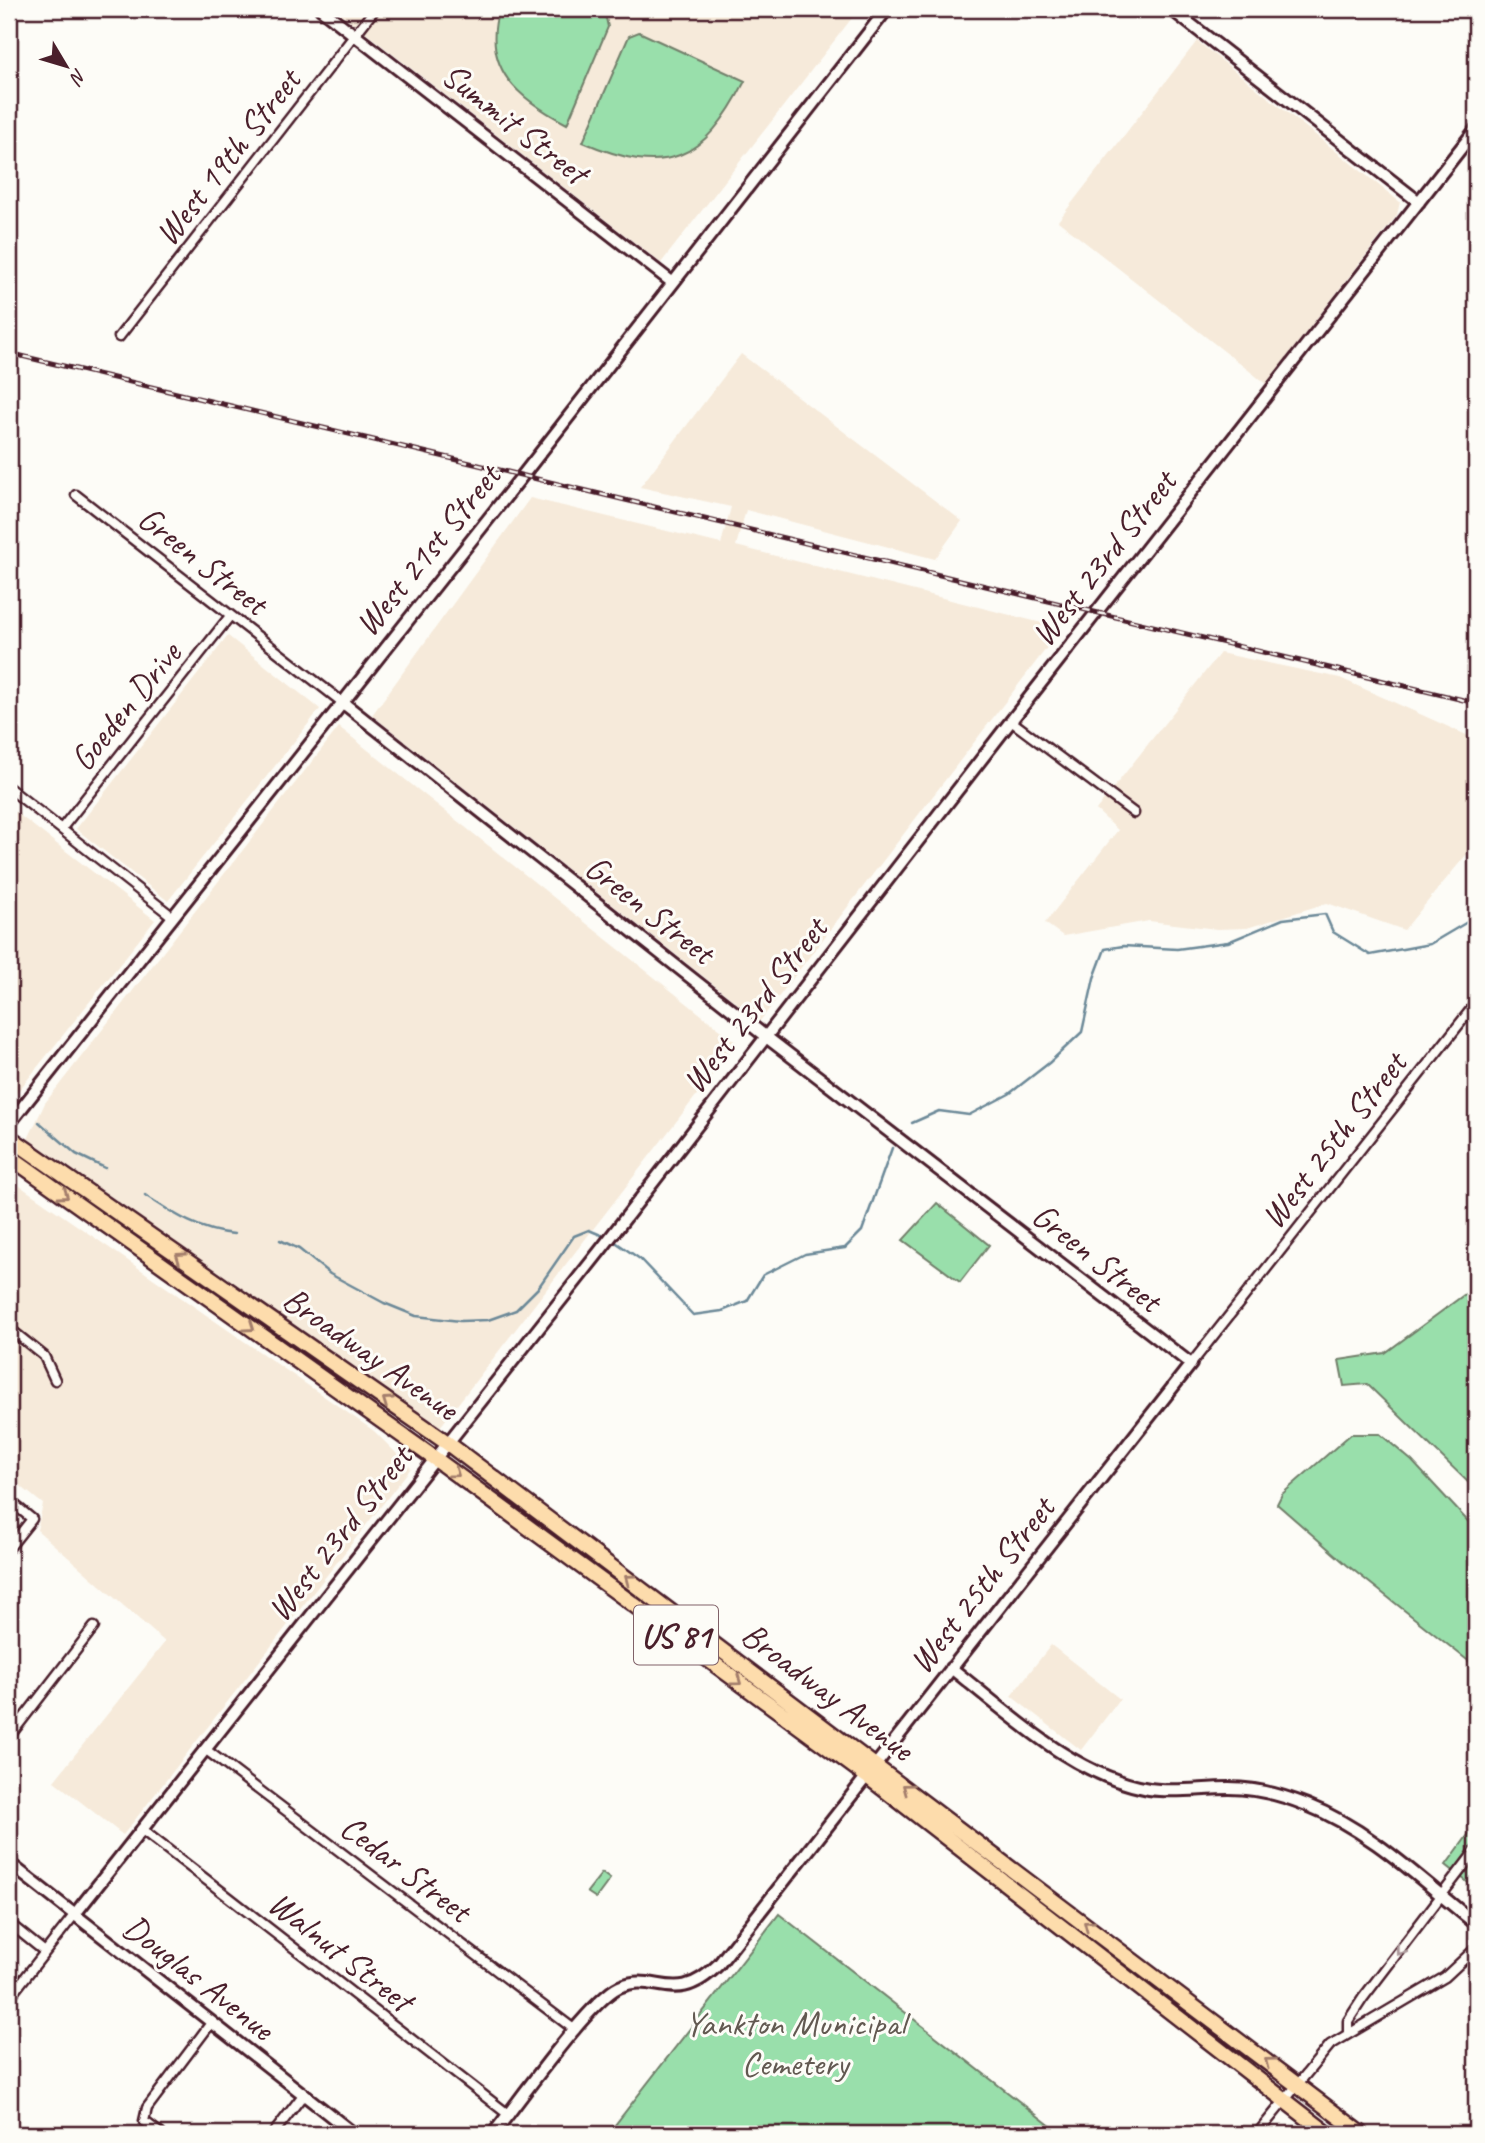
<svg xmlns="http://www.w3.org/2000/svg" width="1485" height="2143" viewBox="0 0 1485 2143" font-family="Caveat,sans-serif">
  <rect width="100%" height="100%" fill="#fdfcf7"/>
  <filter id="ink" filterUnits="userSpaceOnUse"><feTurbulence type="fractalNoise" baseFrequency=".0143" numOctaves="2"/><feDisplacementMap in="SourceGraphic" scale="14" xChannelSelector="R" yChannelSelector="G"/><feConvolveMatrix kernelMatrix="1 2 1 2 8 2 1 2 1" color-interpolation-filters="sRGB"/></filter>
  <g filter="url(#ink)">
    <path fill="#f6eada" d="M 335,9 L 859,9 L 661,263 Z
      M 1197,41 L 1400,202 L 1397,215 L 1266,384 L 1058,221 Z
      M 741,354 L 962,521 L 935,559 L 746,510 L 736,546 L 1062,628 L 760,1021 L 372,715 L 530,498 L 721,544 L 731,507 L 640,487 Z
      M 228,636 L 320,709 L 168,901 L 76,829 Z
      M 1220,653 L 1340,678 L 1471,737 L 1476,843 L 1404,930 L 1327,903 L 1247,928 L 1217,929 L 1149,921 L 1063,936 L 1045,923 L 1118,830 L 1096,810 Z
      M 339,727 L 737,1043 L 440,1427 L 28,1139 L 45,1103 Z
      M 9,807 L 155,920 L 12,1099 L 9,1096 Z
      M 9,1181 L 17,1184 L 374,1431 L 411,1468 L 123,1835 L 54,1781 L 165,1642 L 37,1530 L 43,1504 L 9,1477 Z
      M 1051,1645 L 1120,1699 L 1081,1750 L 1011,1696 Z"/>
    <path fill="#99dfab" stroke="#727f6b" stroke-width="2" d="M 499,9 L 582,9 L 606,18 L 608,27 L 567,124 C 519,99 481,69 499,9 Z
      M 639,32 L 745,81 C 704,161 666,178 583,142 L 629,36 Z
      M 937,1203 L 989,1245 L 960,1282 L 903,1240 Z
      M 1476,1286 L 1476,1490 L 1367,1384 L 1344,1386 L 1339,1360 L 1385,1353 Z
      M 1351,1434 L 1380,1434 L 1412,1461 L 1476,1530 L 1476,1667 L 1347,1565 L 1277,1504 L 1282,1494 Z
      M 1476,1824 L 1476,1889 L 1446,1865 Z
      M 602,1873 L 610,1879 L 596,1898 L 587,1892 Z
      M 779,1914 L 1061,2134 L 608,2134 Z"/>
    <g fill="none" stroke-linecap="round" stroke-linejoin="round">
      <path stroke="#6c8998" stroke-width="2.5" d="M 39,1122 L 76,1154 L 105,1168
        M 912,1123 L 939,1111 L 969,1115 L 1009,1094 L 1049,1063 L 1082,1032 L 1094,978 L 1105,949 L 1123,946 L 1177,949 L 1228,942 L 1283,919 L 1325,914 L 1333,932 L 1370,955 L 1430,944 L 1474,918 L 1476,905
        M 145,1195 C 174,1214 199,1231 234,1234
        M 280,1240 L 299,1249 L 330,1274 L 384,1303 L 416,1316 L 460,1321 L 488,1320 L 516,1310 L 538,1288 L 574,1236 L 589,1230 L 608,1238
        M 614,1241 L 640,1259 L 693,1315 L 722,1311 L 747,1301 L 763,1275 L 805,1254 L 845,1248 L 862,1231 L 892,1148"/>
      <g stroke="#4a1f2b" stroke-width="13">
        <path id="street" d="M 119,337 L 375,9
          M 76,495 L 342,702
          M 1011,721 L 1134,813
          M 9,788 L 173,917
          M 62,828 L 230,616
          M 9,1328 L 44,1356 L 55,1380
          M 1191,1364 L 1476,1003
          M 9,1500 L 32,1519 L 9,1548
          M 9,1737 L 94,1627
          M 205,1749 L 575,2030
          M 141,1829 L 509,2115
          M 9,1923 L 45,1952
          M 9,1998 L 75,1914
          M 1348,2032 L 1348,2021 L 1363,1998 L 1476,1850
          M 161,2134 L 144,2121 L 147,2108 L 211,2023
          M 273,2134 L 303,2095
          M 1257,2134 L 1330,2045 L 1445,1977 L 1476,1948"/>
      </g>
      <g stroke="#4a1f2b" stroke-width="16">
        <path id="secondary" d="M 321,9 L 673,283
          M 1171,9 L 1419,202
          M 342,702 L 765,1036 L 1191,1364 L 719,1964 C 674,2009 657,1970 619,1987 C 589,2001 518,2103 493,2134
          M 9,1124 L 523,475 L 887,9
          M 951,1668 C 1010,1714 1073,1776 1149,1789 C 1176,1793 1202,1788 1229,1788 C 1256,1788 1282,1795 1307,1805 C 1371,1830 1423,1882 1476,1924
          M 9,1863 L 354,2134
          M 75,1914 L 599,1252 L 1011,721 L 1476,129"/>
      </g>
      <g stroke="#4a1f2b" stroke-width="19">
        <path id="highway" d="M 9,1137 L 446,1442 L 1362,2134
          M 9,1156 L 434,1458 L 867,1776 L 1328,2134"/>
      </g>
      <use href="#street" stroke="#fdfcf7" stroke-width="8"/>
      <use href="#secondary" stroke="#fdfcf7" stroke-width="10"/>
      <use href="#highway" stroke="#fddcac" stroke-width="14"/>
      <g stroke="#4a1f2b" stroke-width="5">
        <path id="rail" d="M 9,353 L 1476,703"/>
      </g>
      <use href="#rail" stroke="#fdfcf7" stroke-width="2.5" stroke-dasharray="8" stroke-linecap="butt"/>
    </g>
    <defs><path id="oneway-chevron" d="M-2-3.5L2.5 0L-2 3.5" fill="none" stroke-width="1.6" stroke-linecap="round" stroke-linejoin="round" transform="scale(1.75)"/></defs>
    <g stroke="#a47e6c">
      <use href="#oneway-chevron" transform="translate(64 1195) rotate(35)"/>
      <use href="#oneway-chevron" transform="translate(180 1257) rotate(-145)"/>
      <use href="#oneway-chevron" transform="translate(250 1327) rotate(35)"/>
      <use href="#oneway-chevron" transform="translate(387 1401) rotate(-145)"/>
      <use href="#oneway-chevron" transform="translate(455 1473) rotate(36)"/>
      <use href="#oneway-chevron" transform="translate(629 1579) rotate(-143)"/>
      <use href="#oneway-chevron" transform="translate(737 1681) rotate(36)"/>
      <use href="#oneway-chevron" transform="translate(907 1788) rotate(-143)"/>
      <use href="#oneway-chevron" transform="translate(1088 1925) rotate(-143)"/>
      <use href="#oneway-chevron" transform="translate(1269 2062) rotate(-143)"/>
    </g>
    <use stroke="#ac999b" href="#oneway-chevron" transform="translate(1400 1951) rotate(127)"/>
  </g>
  <g text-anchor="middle" stroke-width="6" stroke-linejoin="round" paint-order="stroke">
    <rect fill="#fdfcf7" stroke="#806168" stroke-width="2" x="634" y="1605.5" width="84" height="59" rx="5"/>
    <g font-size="33" font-weight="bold" fill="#4a1f2b">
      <text x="676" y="1647">US 81</text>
    </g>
    <g font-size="35" fill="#4a1f2b" stroke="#fdfcf7">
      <text transform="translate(515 123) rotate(38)" y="12">Summit Street</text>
      <text transform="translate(227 157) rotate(-52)" y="12">West 19th Street</text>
      <text transform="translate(427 550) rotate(-51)" y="12">West 21st Street</text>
      <text transform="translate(1103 558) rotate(-52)" y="12">West 23rd Street</text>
      <text transform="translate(203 560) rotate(38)" y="12">Green Street</text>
      <text transform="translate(125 706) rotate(-51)" y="12">Goeden Drive</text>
      <text transform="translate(650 909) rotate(38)" y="12">Green Street</text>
      <text transform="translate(754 1005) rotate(-52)" y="12">West 23rd Street</text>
      <text transform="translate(1333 1140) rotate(-52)" y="12">West 25th Street</text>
      <text transform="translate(1097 1257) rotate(38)" y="12">Green Street</text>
      <text transform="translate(371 1353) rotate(35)" y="12">Broadway Avenue</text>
      <text transform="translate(339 1533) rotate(-52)" y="12">West 23rd Street</text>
      <text transform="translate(981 1585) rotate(-52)" y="12">West 25th Street</text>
      <text transform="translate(828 1691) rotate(37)" y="12">Broadway Avenue</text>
      <text transform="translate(406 1868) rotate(37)" y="12">Cedar Street</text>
      <text transform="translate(341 1951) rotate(38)" y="12">Walnut Street</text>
      <text transform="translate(199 1977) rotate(38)" y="12">Douglas Avenue</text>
    </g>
    <g font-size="35" fill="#625951" stroke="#fdfcf7">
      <text x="795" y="2035">Yankton Municipal<tspan x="795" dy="40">Cemetery</tspan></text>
    </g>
  </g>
  <rect width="1485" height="2143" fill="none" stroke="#fdfcf7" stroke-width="35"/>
  <rect x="18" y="18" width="1450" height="2108" fill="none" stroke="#4a1f2b" stroke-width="2.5" filter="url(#ink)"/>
  <g transform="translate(66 66) rotate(128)" stroke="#fdfcf7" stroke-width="5" paint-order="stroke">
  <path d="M0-5L12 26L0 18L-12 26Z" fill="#4a1f2b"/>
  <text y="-10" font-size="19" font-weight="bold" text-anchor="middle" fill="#4a1f2b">N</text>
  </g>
</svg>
